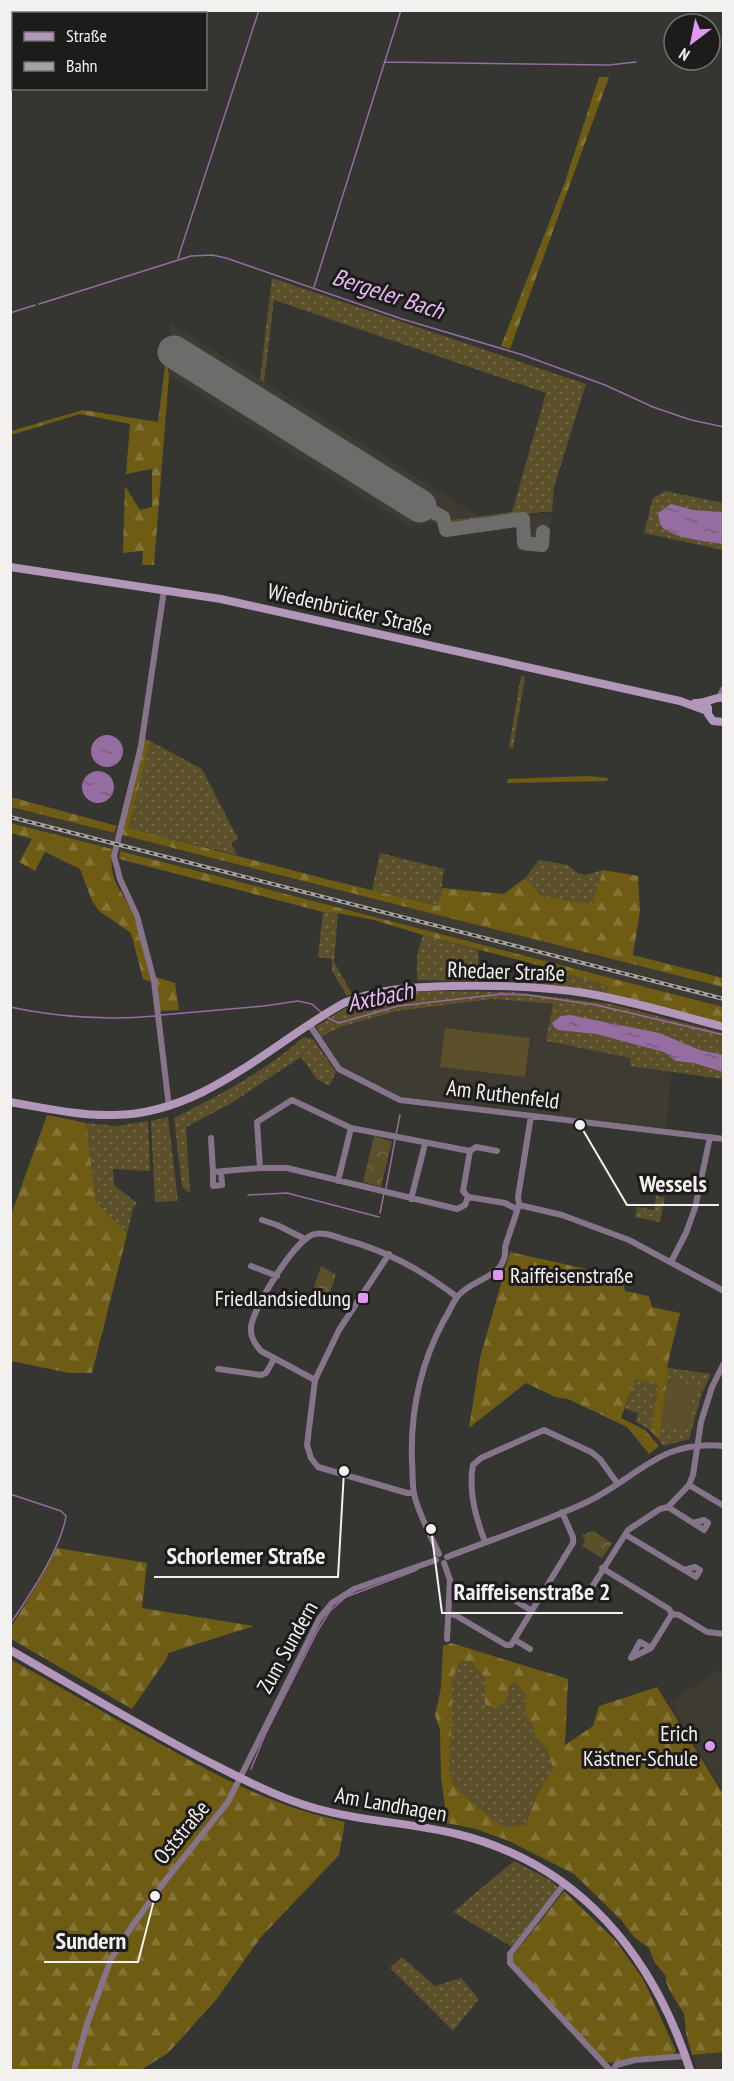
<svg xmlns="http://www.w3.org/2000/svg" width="734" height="2081" viewBox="0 0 734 2081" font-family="'PT Sans Narrow',sans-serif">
  <defs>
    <pattern id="grass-dots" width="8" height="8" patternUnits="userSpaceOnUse" patternTransform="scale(1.5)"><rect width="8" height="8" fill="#5b502a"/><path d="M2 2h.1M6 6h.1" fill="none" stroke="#736a49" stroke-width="1.8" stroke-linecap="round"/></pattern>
    <pattern id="forest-firs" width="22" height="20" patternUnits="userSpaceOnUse" patternTransform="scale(1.5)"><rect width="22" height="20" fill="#6e5c15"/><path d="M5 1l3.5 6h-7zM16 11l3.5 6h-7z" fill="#837437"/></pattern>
    <pattern id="park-crowns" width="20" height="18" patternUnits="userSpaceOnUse" patternTransform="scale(1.5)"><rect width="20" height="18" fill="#5b502a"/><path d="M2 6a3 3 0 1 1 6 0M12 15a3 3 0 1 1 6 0" fill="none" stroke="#736a49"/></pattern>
    <pattern id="water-ripples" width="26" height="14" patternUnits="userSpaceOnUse" patternTransform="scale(1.5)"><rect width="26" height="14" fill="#956da1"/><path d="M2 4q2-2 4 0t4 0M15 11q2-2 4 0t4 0" fill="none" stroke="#775e7d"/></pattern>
  </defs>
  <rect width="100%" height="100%" fill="#353532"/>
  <path fill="#3e3b32" d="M 170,323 L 480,517 L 447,521 L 448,527 L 539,514 L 552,515 L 547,553 L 518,551 L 517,524 L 442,535 L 441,523 L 409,526 L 169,375 Z
    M 10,807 L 723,987 L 723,1007 L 11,823 Z
    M 494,999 L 554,1005 L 547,1042 L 631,1058 L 631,1066 L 672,1071 L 665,1129 L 400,1096 L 341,1067 L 321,1037 L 340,1027 L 397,1011 Z
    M 723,1667 L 723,1790 L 669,1702 Z
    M 723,2052 L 723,2070 L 698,2070 L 692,2055 Z"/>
  <path fill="url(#grass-dots)" d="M 272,278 L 586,384 L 554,487 L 552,512 L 541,512 L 448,525 L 447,521 L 512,512 L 546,393 L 274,300 L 264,382 L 260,379 Z
    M 666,491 L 723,503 L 723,550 L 644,533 L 653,498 Z
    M 521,676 L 525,677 L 513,748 L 509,747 Z
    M 150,741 L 202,769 L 238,839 L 231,843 L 237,855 L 129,828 Z
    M 380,853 L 444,869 L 439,906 L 372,890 Z
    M 539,860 L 568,865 L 576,872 L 585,875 L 603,870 L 592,904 L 541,896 L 525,878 Z
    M 323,912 L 338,913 L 334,962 L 352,994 L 347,996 L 332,971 L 332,959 L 318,957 Z
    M 423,935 L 478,950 L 479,981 L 417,980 L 417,956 Z
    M 542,966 L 608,986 L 613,995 L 530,984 Z
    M 433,991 L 514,992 L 611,1004 L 723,1033 L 723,1079 L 630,1066 L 630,1058 L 546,1041 L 553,1004 L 494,999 L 397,1011 L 340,1027 L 321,1037 L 316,1026 C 326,1022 334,1014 344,1009 C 373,995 402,993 433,991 Z
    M 304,1037 L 313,1039 L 336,1072 L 329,1086 L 317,1079 L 301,1057 L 230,1104 L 186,1127 L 190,1193 L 182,1187 L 174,1118 C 220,1095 265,1071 304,1037 Z
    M 168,1117 L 178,1201 L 155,1202 L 151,1121 Z
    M 148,1121 L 150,1171 L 113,1169 L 114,1185 L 137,1203 L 133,1209 L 127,1234 L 96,1202 L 86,1123 L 117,1126 Z
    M 656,1196 L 665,1197 L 660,1222 L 635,1217 L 637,1207 L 654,1210 Z
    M 669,1368 L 711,1374 L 702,1393 L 689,1439 L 663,1446 L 659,1440 L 661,1423 L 687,1428 L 695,1385 L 667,1380 Z
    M 635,1378 L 658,1384 L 651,1431 L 636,1422 L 638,1413 L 625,1409 Z
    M 460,1661 L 471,1662 L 485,1678 L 485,1704 L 506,1702 L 510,1685 L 515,1679 L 526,1696 L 525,1715 L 534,1727 L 534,1733 L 548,1751 L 553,1770 C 539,1787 532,1804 526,1825 L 506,1827 L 493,1820 L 455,1787 L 449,1768 L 452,1723 L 452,1681 Z
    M 514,1861 L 548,1879 L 559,1887 L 512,1947 L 453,1912 Z
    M 402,1957 L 435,1986 L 461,1978 L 479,1999 L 453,2031 L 390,1968 Z"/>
  <path fill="url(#forest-firs)" fill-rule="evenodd" d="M 599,77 L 609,77 L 510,349 L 501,346 L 565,182 Z
    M 166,359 L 169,375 L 154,565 L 142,565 L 143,551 L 123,553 L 125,486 L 140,510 L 152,507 L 152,469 L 126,474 L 130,424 L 80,414 L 11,435 L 11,431 L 83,410 L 158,422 Z
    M 145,739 L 150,741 L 129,828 L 330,880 L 438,906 L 442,888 L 504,894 L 525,878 L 541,896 L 592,904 L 603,870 L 638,876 L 640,911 L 633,955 L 723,978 L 723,987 L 122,835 Z
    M 587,776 L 608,778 L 607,781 L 507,783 L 508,779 Z
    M 11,797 L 117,826 L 114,833 L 11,807 Z
    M 10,823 L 112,849 C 108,886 124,889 134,918 C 142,939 145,961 151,982 L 143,979 L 131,933 L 99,911 L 92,901 L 80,869 L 45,852 L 35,871 L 19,862 L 32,839 L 11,833 Z
    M 120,851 L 723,1007 L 723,1023 L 613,995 L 608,992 L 608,986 L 542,966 L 423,935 L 374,920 L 338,913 L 323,912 L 119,859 Z
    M 156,977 L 175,983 L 179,1010 L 160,1011 Z
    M 47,1115 L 86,1123 L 96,1202 L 127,1234 L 92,1373 L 69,1373 L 11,1361 L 11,1215 Z
    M 510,1252 L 622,1277 L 625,1291 L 649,1296 L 652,1307 L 680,1313 L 667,1367 L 669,1368 L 659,1440 L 651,1431 L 658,1384 L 635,1379 L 621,1418 L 645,1430 L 659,1446 L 649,1454 L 627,1427 L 568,1399 L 555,1397 L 526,1383 L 469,1428 L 480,1358 Z
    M 57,1548 L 147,1563 L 142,1608 L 254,1626 L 168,1653 L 167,1658 L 132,1709 L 11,1639 L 11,1627 L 35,1588 Z
    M 451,1643 L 568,1679 L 565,1745 L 593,1726 L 599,1706 L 657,1687 L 723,1794 L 723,2052 L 692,2055 L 686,2033 L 684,2014 L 670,1991 L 666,1982 L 666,1976 L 655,1963 L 649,1948 L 635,1938 L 622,1921 L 574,1874 L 509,1841 L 476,1829 L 447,1823 L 441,1777 L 440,1730 L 435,1715 L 441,1688 L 443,1646 ZM 460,1661 L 471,1662 L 485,1678 L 485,1704 L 492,1708 L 506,1702 L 510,1685 L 515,1680 L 526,1696 L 525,1715 L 534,1727 L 534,1733 L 548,1751 L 553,1770 C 538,1789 533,1803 526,1825 L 506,1827 L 493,1820 L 455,1787 L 449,1768 L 452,1723 L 452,1681 Z
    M 10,1659 C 59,1686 108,1715 157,1742 C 221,1778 272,1806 345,1822 L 339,1855 L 261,1937 L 216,2000 L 168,2053 L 141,2070 L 11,2070 Z
    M 564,1891 L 616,1941 L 643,1979 L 676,2051 L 673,2055 L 635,2058 L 611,2063 L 604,2061 L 513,1962 L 512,1957 Z"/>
  <path fill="url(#park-crowns)" d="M 374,1136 L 392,1141 L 381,1187 L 363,1182 Z
    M 321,1266 L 336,1275 L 329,1295 L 314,1287 Z
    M 593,1531 L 612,1543 L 602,1558 L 582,1546 L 585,1541 L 582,1535 Z"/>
  <path fill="#5b502a" d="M 445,1028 L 530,1038 L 525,1077 L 440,1067 Z
    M 667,1380 L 695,1385 L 687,1428 L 661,1423 Z"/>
  <path fill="url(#water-ripples)" d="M 671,504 L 693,510 L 723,512 L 723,544 C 707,541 675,539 662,527 C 659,523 659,517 658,513 Z
    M91 751a16 16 0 1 1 32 0a16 16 0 1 1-32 0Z
    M82 787a16 16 0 1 1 32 0a16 16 0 1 1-32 0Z
    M 570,1015 L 659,1033 L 700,1050 L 723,1055 L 723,1072 L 694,1063 L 676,1061 L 664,1052 L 596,1034 L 558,1030 L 554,1027 L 552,1023 L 561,1016 Z"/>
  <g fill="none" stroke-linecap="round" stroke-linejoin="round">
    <path stroke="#956da1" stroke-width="1.5" d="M 385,62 L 609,65 L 636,62
      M 178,258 L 259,10
      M 314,287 L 401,10
      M 39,304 L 191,256 L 212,255 L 226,258 L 402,319 L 523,355 L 605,385 L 653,407 L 691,420 L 724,427
      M 10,313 L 35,305
      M 10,1007 C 56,1017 109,1020 156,1016
      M 161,1015 L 264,1006 L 298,1001 L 312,1004 L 322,1013
      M 328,1018 L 339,1023 L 398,1006 L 502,994 L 528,995 L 596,1005 L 724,1035
      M 396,1135 L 400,1115
      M 386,1188 L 395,1140
      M 248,1195 L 287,1193 L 379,1217
      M 380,1213 L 384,1193
      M 10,1494 L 61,1511 L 66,1516 C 61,1549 29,1596 10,1624
      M 251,1769 L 265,1735 L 318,1630 L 330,1611 L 346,1597 L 417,1570"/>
    <path stroke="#6c6c6a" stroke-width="14" d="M 420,506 L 443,517 L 446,530 L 523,519 L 524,543 L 542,545 L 543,532"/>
    <path stroke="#6c6c6a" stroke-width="33" d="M 174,352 L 420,506"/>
    <path stroke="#86748b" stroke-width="6" d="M 164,590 L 141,746 L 114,856 L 120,879 L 137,916 L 154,981 L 169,1107
      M 719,697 L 724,688
      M 309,1024 L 339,1069 L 400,1100 L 724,1139
      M 211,1138 L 213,1172
      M 470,1151 L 476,1147 L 497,1151
      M 260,1168 L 257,1122 L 292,1100 L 351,1128 L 470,1151
      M 221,1172 L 222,1185 L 213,1186 L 213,1172 L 260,1168 L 287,1168 L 457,1209 L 465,1205 L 468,1197
      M 338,1181 L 351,1128
      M 660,1187 L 669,1183 L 700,1189
      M 468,1197 L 505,1203 L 516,1209
      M 468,1197 L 463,1191 L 470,1151
      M 411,1199 L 425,1144
      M 519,1205 L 562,1215 L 629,1240 L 724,1291
      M 262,1220 L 277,1225 L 305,1239
      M 389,1254 L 339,1330 L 315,1380 L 307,1445 L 311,1458 L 318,1467 L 407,1493 L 414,1493
      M 671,1262 L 686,1233 L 695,1208 L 710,1137
      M 251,1266 L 277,1276
      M 218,1369 L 261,1375 L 266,1373 L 274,1359
      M 315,1380 L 261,1351 C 255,1344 250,1337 251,1327 C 253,1308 296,1237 315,1234 C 324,1232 334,1236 343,1239 C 387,1251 420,1269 457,1297
      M 689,1485 L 724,1506
      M 668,1507 L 671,1509 L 704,1530 L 708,1523 L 704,1520 L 693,1523
      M 626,1535 L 696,1577 L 700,1570 L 695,1567 L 684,1570
      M 485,1542 C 476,1518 468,1491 473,1465 L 481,1458 L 544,1430 L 591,1452 L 600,1459 L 617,1483
      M 439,1554 C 430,1534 419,1515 414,1494 C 412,1484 413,1472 412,1462 C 410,1411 420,1365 444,1320 C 449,1313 452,1303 458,1296 C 474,1277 508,1278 505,1247 L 519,1205 L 518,1197 L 531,1116
      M 447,1557 C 493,1539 542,1523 587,1502 C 639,1477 660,1439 724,1446
      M 444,1563 L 450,1580 L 447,1639
      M 602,1568 L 669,1609 L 672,1614 L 679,1615 L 707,1632 L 724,1634
      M 496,1589 L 532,1611
      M 587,1595 L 628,1530 L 660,1509 L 668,1507 L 689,1485 L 693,1475 L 701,1422 L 712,1387 L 724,1363
      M 449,1614 L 455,1615 L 506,1645 L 511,1645 L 573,1543 L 573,1537 L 562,1512
      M 515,1640 L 530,1649
      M 651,1648 L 640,1642 L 631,1658 L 651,1648 L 672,1614
      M 565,1883 L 510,1954 L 510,1963 L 610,2070
      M 74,2070 L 87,2024 L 111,1959 L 132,1926 L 165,1881 L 228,1802 L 319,1619 L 332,1603 L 354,1589 L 436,1560
      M 614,2070 L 616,2065 L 635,2060 L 686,2056"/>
    <path stroke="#b397bb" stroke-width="8" d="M 10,567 L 221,599 L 680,701 L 707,711
      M 695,703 C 709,704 713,696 724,698
      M 708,708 L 708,714 L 713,721 L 724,722
      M 10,1102 C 45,1108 79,1116 114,1115 C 204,1114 270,1044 344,1003 C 380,988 414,987 452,986 C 496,985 541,986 585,993 C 632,1001 678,1015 724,1027
      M 10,1650 C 75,1687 138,1725 203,1759 C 233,1774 262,1790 293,1801 C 346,1821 403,1821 457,1834 C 579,1864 653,1955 690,2070"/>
    <g stroke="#a4a3a1" stroke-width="4">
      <path id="rail" d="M 10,817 L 724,999"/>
    </g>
    <use href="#rail" stroke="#1d1c1b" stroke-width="1.5" stroke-dasharray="4.5" stroke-linecap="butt"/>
  </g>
  <g fill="#de98f2" stroke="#1d1c1b" stroke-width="2">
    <rect x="492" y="1269" width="12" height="12" rx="3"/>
    <rect x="357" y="1292" width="12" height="12" rx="3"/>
    <circle cx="710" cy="1746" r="6"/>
  </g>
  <g text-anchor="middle" stroke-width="6" stroke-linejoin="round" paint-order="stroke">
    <g font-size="22" fill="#f2f1ef" stroke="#1d1c1b">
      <text transform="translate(350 609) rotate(13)" y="8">Wiedenbrücker Straße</text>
      <text transform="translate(506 971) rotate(2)" y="8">Rhedaer Straße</text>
      <text transform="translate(503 1094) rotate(7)" y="8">Am Ruthenfeld</text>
      <text transform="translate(287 1647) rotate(-61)" y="8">Zum Sundern</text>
      <text transform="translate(391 1804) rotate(10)" y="8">Am Landhagen</text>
      <text transform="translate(181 1832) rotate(-51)" y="8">Oststraße</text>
    </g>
    <g font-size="22" fill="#f2f1ef" stroke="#1d1c1b" text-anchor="end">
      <text x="510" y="1283" text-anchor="start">Raiffeisenstraße</text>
      <text x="351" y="1306">Friedlandsiedlung</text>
      <text x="698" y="1741">Erich<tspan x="698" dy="25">Kästner-Schule</tspan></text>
    </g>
    <g font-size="24" font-style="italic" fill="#e9baf6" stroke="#1d1c1b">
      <text transform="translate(388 294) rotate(18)" y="8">Bergeler Bach</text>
      <text transform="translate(380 997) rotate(-12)" y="8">Axtbach</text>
    </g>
  </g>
  <path fill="none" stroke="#f2f1ef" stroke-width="2" d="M580 1125L627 1205H719M344 1471L338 1577H154M431 1529L442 1613H623M155 1896L138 1962H44"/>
  <g fill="#f2f1ef" stroke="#1d1c1b" stroke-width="2">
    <circle cx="580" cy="1125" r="6"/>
    <circle cx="344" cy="1471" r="6"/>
    <circle cx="431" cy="1529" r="6"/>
    <circle cx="155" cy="1896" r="6"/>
  </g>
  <g font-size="24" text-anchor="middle" font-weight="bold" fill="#f2f1ef" stroke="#1d1c1b" stroke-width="6" stroke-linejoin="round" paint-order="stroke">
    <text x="673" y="1192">Wessels</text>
    <text x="246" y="1564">Schorlemer Straße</text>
    <text x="532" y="1600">Raiffeisenstraße 2</text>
    <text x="91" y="1949">Sundern</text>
  </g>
  <rect width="734" height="2081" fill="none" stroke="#f2f1ef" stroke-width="24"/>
  <rect x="12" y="12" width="195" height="78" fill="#1d1c1b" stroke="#727170" stroke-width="1.5"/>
  <rect x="24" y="32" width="30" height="9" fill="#b397bb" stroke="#727170" stroke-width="1.5"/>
  <text x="66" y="42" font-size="18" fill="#f2f1ef">Straße</text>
  <rect x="24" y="62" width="30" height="9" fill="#a4a3a1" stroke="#727170" stroke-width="1.5"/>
  <text x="66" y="72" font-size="18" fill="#f2f1ef">Bahn</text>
  <g transform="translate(692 42) rotate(212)"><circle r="28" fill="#1d1c1b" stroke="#727170" stroke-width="1.5"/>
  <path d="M0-4.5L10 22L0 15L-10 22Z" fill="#de98f2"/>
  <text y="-9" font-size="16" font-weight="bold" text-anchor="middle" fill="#f2f1ef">N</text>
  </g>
</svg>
